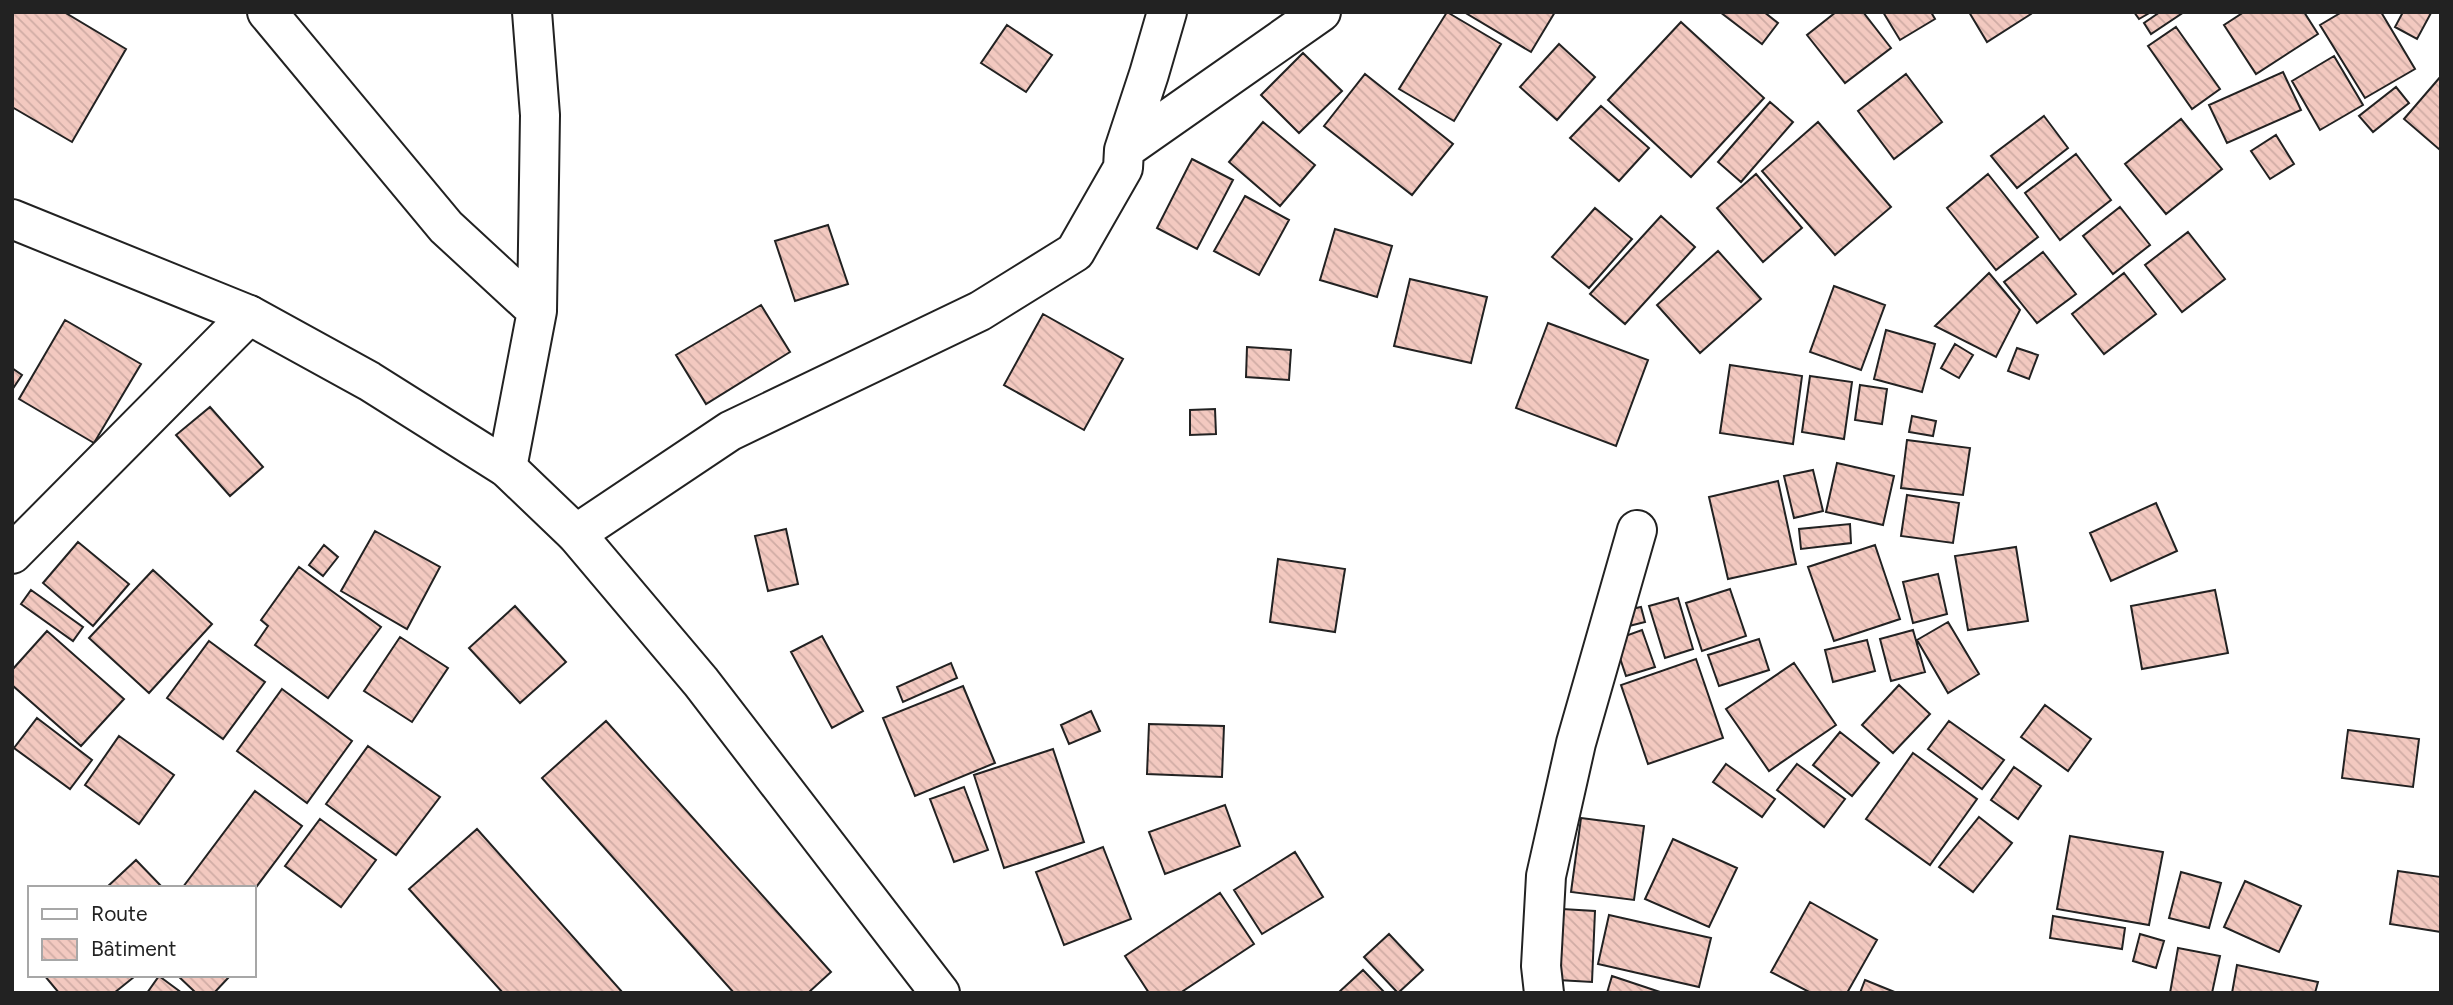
<svg xmlns="http://www.w3.org/2000/svg" width="2453" height="1005" viewBox="0 0 2453 1005" font-family="Figtree,sans-serif">
  <defs>
    <pattern id="building-back-hatch" width="6" height="6" patternUnits="userSpaceOnUse" patternTransform="scale(1.75)"><rect width="6" height="6" fill="#f3c9c0"/><path d="M-1 5l2 2M0 0l6 6M5-1l2 2" fill="none" stroke="#d0aca5"/></pattern>
  </defs>
  <rect width="100%" height="100%" fill="#fff"/>
  <path fill="url(#building-back-hatch)" stroke="#222" stroke-width="2" d="M 12,12 L 64,12 L 126,49 L 72,142 L 12,107 Z
    M 1447,12 L 1501,44 L 1454,121 L 1399,89 Z
    M 1464,12 L 1555,12 L 1531,52 Z
    M 1720,12 L 1764,12 L 1778,23 L 1762,44 Z
    M 1836,12 L 1863,12 L 1891,48 L 1845,83 L 1807,35 Z
    M 1883,12 L 1931,12 L 1935,19 L 1900,40 Z
    M 1969,12 L 2030,12 L 2031,14 L 1987,42 Z
    M 2134,12 L 2151,12 L 2139,19 Z
    M 2160,12 L 2184,12 L 2151,34 L 2144,23 Z
    M 2244,12 L 2304,12 L 2318,34 L 2256,74 L 2224,25 Z
    M 2342,12 L 2381,12 L 2415,69 L 2365,98 L 2320,25 Z
    M 2403,12 L 2431,13 L 2417,39 L 2395,27 Z
    M 1681,22 L 1764,98 L 1691,177 L 1608,100 Z
    M 1007,25 L 1052,55 L 1026,92 L 981,63 Z
    M 2176,27 L 2220,89 L 2192,109 L 2148,46 Z
    M 1559,44 L 1595,77 L 1557,120 L 1520,87 Z
    M 1303,53 L 1342,91 L 1299,133 L 1261,95 Z
    M 2334,56 L 2363,105 L 2320,130 L 2292,81 Z
    M 2283,72 L 2301,110 L 2227,143 L 2209,105 Z
    M 1365,74 L 1453,144 L 1412,195 L 1324,126 Z
    M 1906,74 L 1942,122 L 1894,159 L 1858,111 Z
    M 2441,76 L 2441,149 L 2440,150 L 2404,119 Z
    M 2396,87 L 2409,103 L 2373,132 L 2359,116 Z
    M 1770,102 L 1793,122 L 1741,182 L 1718,162 Z
    M 1601,106 L 1649,148 L 1619,181 L 1570,138 Z
    M 2044,116 L 2068,148 L 2017,188 L 1991,156 Z
    M 2181,119 L 2222,169 L 2166,214 L 2125,164 Z
    M 1263,122 L 1315,165 L 1280,206 L 1229,162 Z
    M 1818,122 L 1891,207 L 1835,255 L 1762,171 Z
    M 2276,135 L 2294,164 L 2270,179 L 2251,151 Z
    M 2076,154 L 2111,200 L 2060,240 L 2025,193 Z
    M 1192,159 L 1233,180 L 1197,249 L 1157,228 Z
    M 1756,174 L 1802,228 L 1763,262 L 1717,208 Z
    M 1988,174 L 2038,237 L 1996,270 L 1947,208 Z
    M 1245,196 L 1289,220 L 1259,275 L 1214,251 Z
    M 2120,207 L 2150,245 L 2113,274 L 2083,236 Z
    M 1595,208 L 1632,239 L 1589,288 L 1552,257 Z
    M 1661,216 L 1695,247 L 1625,324 L 1590,294 Z
    M 828,225 L 848,284 L 795,301 L 775,241 Z
    M 1335,229 L 1392,246 L 1377,297 L 1320,280 Z
    M 2188,232 L 2225,279 L 2182,312 L 2145,265 Z
    M 1718,251 L 1761,299 L 1700,353 L 1657,305 Z
    M 2043,252 L 2076,294 L 2037,323 L 2004,282 Z
    M 1989,273 L 2020,310 L 1996,357 L 1935,326 Z
    M 2124,273 L 2156,314 L 2104,354 L 2072,314 Z
    M 1410,279 L 1487,297 L 1471,363 L 1394,346 Z
    M 1834,286 L 1885,305 L 1861,370 L 1810,352 Z
    M 761,305 L 790,352 L 706,404 L 676,355 Z
    M 1043,314 L 1123,359 L 1084,430 L 1004,385 Z
    M 65,320 L 141,364 L 94,443 L 19,399 Z
    M 1548,323 L 1648,360 L 1616,446 L 1516,408 Z
    M 1886,330 L 1935,344 L 1922,392 L 1874,379 Z
    M 1955,344 L 1973,355 L 1959,378 L 1941,368 Z
    M 1247,347 L 1291,350 L 1289,380 L 1246,377 Z
    M 2017,348 L 2038,355 L 2029,379 L 2008,371 Z
    M 1730,365 L 1802,376 L 1793,444 L 1720,433 Z
    M 12,368 L 22,375 L 12,390 Z
    M 1810,376 L 1852,382 L 1844,439 L 1802,432 Z
    M 1860,385 L 1887,389 L 1882,424 L 1855,420 Z
    M 210,407 L 263,467 L 230,496 L 176,435 Z
    M 1215,409 L 1216,434 L 1190,435 L 1190,410 Z
    M 1912,416 L 1936,421 L 1933,436 L 1909,432 Z
    M 1907,440 L 1970,448 L 1963,495 L 1901,488 Z
    M 1837,463 L 1894,476 L 1883,525 L 1826,512 Z
    M 1813,470 L 1823,511 L 1794,518 L 1784,476 Z
    M 1778,481 L 1796,564 L 1728,579 L 1709,497 Z
    M 1907,495 L 1959,503 L 1953,543 L 1901,536 Z
    M 2156,503 L 2177,551 L 2111,581 L 2090,533 Z
    M 1850,524 L 1851,543 L 1801,549 L 1799,529 Z
    M 786,529 L 798,584 L 768,591 L 755,536 Z
    M 375,531 L 440,567 L 407,629 L 341,591 Z
    M 78,542 L 129,584 L 93,626 L 43,583 Z
    M 324,545 L 338,557 L 323,576 L 309,565 Z
    M 1875,545 L 1900,619 L 1834,641 L 1808,567 Z
    M 2016,547 L 2028,621 L 1968,630 L 1955,556 Z
    M 1278,559 L 1345,569 L 1335,632 L 1270,622 Z
    M 299,567 L 381,627 L 328,698 L 255,645 L 268,626 L 261,620 Z
    M 153,570 L 212,624 L 149,693 L 89,638 Z
    M 1938,574 L 1947,614 L 1913,623 L 1903,582 Z
    M 1730,589 L 1746,636 L 1702,651 L 1686,603 Z
    M 31,590 L 83,627 L 73,641 L 21,604 Z
    M 2215,590 L 2228,653 L 2142,669 L 2131,606 Z
    M 1678,598 L 1693,649 L 1665,658 L 1649,606 Z
    M 515,606 L 566,662 L 520,703 L 469,648 Z
    M 1641,607 L 1645,622 L 1625,627 L 1621,611 Z
    M 1948,622 L 1979,674 L 1948,693 L 1917,640 Z
    M 1642,630 L 1655,667 L 1626,676 L 1614,640 Z
    M 1913,630 L 1925,672 L 1891,681 L 1880,639 Z
    M 47,631 L 124,699 L 81,746 L 12,685 L 12,670 Z
    M 822,636 L 863,711 L 832,728 L 791,652 Z
    M 400,637 L 448,668 L 412,722 L 364,691 Z
    M 1759,639 L 1769,670 L 1719,686 L 1708,655 Z
    M 1867,640 L 1875,671 L 1833,682 L 1825,650 Z
    M 209,641 L 265,682 L 223,739 L 167,698 Z
    M 1696,659 L 1723,738 L 1648,764 L 1621,685 Z
    M 951,663 L 957,678 L 903,702 L 897,687 Z
    M 1794,663 L 1836,725 L 1769,771 L 1726,709 Z
    M 1899,685 L 1930,714 L 1893,753 L 1862,725 Z
    M 963,686 L 995,763 L 915,796 L 883,718 Z
    M 282,689 L 352,741 L 307,803 L 237,751 Z
    M 2045,705 L 2091,739 L 2068,771 L 2021,737 Z
    M 1091,711 L 1100,731 L 1069,744 L 1061,725 Z
    M 37,718 L 92,760 L 70,789 L 14,748 Z
    M 606,721 L 831,972 L 808,993 L 734,993 L 542,778 Z
    M 1949,721 L 2004,760 L 1982,789 L 1928,749 Z
    M 1149,724 L 1224,726 L 1222,777 L 1147,774 Z
    M 2348,730 L 2419,739 L 2413,787 L 2342,778 Z
    M 1840,732 L 1879,763 L 1852,796 L 1813,765 Z
    M 119,736 L 174,775 L 139,824 L 85,785 Z
    M 368,746 L 440,797 L 396,855 L 326,804 Z
    M 1053,749 L 1084,842 L 1004,868 L 974,775 Z
    M 1913,753 L 1977,799 L 1930,865 L 1866,819 Z
    M 1726,764 L 1775,799 L 1762,817 L 1713,782 Z
    M 1797,764 L 1845,799 L 1824,827 L 1777,790 Z
    M 2014,767 L 2041,786 L 2018,819 L 1991,800 Z
    M 964,787 L 988,850 L 954,862 L 930,799 Z
    M 255,791 L 302,826 L 254,890 L 254,888 L 183,887 Z
    M 1225,805 L 1240,846 L 1165,874 L 1149,832 Z
    M 1979,817 L 2012,843 L 1973,892 L 1939,867 Z
    M 1581,818 L 1644,826 L 1634,900 L 1571,892 Z
    M 320,819 L 376,860 L 341,907 L 285,866 Z
    M 477,829 L 623,993 L 503,993 L 409,889 Z
    M 2070,836 L 2163,852 L 2149,925 L 2057,909 Z
    M 1673,839 L 1737,868 L 1709,927 L 1645,899 Z
    M 1103,847 L 1131,919 L 1064,945 L 1036,872 Z
    M 1295,852 L 1323,897 L 1262,934 L 1234,890 Z
    M 136,860 L 163,888 L 106,888 Z
    M 2398,871 L 2441,877 L 2441,932 L 2390,924 Z
    M 2181,872 L 2221,883 L 2209,928 L 2169,918 Z
    M 2245,881 L 2301,906 L 2279,952 L 2224,927 Z
    M 1220,893 L 1254,944 L 1180,993 L 1149,993 L 1125,956 Z
    M 1810,902 L 1877,940 L 1847,993 L 1811,993 L 1771,972 Z
    M 1562,909 L 1595,911 L 1592,982 L 1558,980 Z
    M 1609,915 L 1711,938 L 1699,987 L 1598,964 Z
    M 2053,916 L 2125,928 L 2122,949 L 2050,938 Z
    M 1389,934 L 1423,970 L 1398,993 L 1364,957 Z
    M 2140,934 L 2164,941 L 2156,968 L 2133,961 Z
    M 2178,948 L 2220,956 L 2212,993 L 2170,993 Z
    M 2237,965 L 2318,982 L 2315,993 L 2232,993 Z
    M 1363,970 L 1385,993 L 1338,993 Z
    M 44,975 L 132,975 L 134,977 L 114,993 L 59,993 Z
    M 177,975 L 227,975 L 229,977 L 214,993 L 196,993 Z
    M 159,976 L 182,993 L 147,993 Z
    M 1612,976 L 1663,993 L 1607,993 Z
    M 1865,980 L 1897,993 L 1860,993 Z"/>
  <g fill="none" stroke-linecap="round" stroke-linejoin="round">
    <g stroke="#222" stroke-width="42">
      <path id="minor" d="M 267,12 L 446,227 L 537,311
        M 1124,150 L 1321,12
        M 507,468 L 537,311 L 540,115 L 532,12
        M 576,534 L 730,431 L 980,311 L 1075,252 L 1123,168 L 1124,150 L 1149,74 L 1167,12
        M 12,554 L 249,315
        M 1544,993 L 1541,966 L 1546,876 L 1576,743 L 1637,530"/>
    </g>
    <g stroke="#222" stroke-width="42">
      <path id="secondary" d="M 12,219 L 249,315 L 369,381 L 507,468 L 576,534 L 701,682 L 940,993"/>
    </g>
    <use href="#minor" stroke="#fff" stroke-width="38"/>
    <use href="#secondary" stroke="#fff" stroke-width="38"/>
  </g>
  <rect width="2453" height="1005" fill="none" stroke="#222222" stroke-width="28"/>
  <rect x="28" y="886" width="228" height="91" fill="#ffffff" stroke="#a7a7a7" stroke-width="2"/>
  <rect x="42" y="909" width="35" height="10" fill="#ffffff" stroke="#a7a7a7" stroke-width="2"/>
  <text x="91" y="921" font-size="21" fill="#222222">Route</text>
  <rect x="42" y="939" width="35" height="21" fill="url(#building-back-hatch)" stroke="#a7a7a7" stroke-width="2"/>
  <text x="91" y="956" font-size="21" fill="#222222">Bâtiment</text>
</svg>
